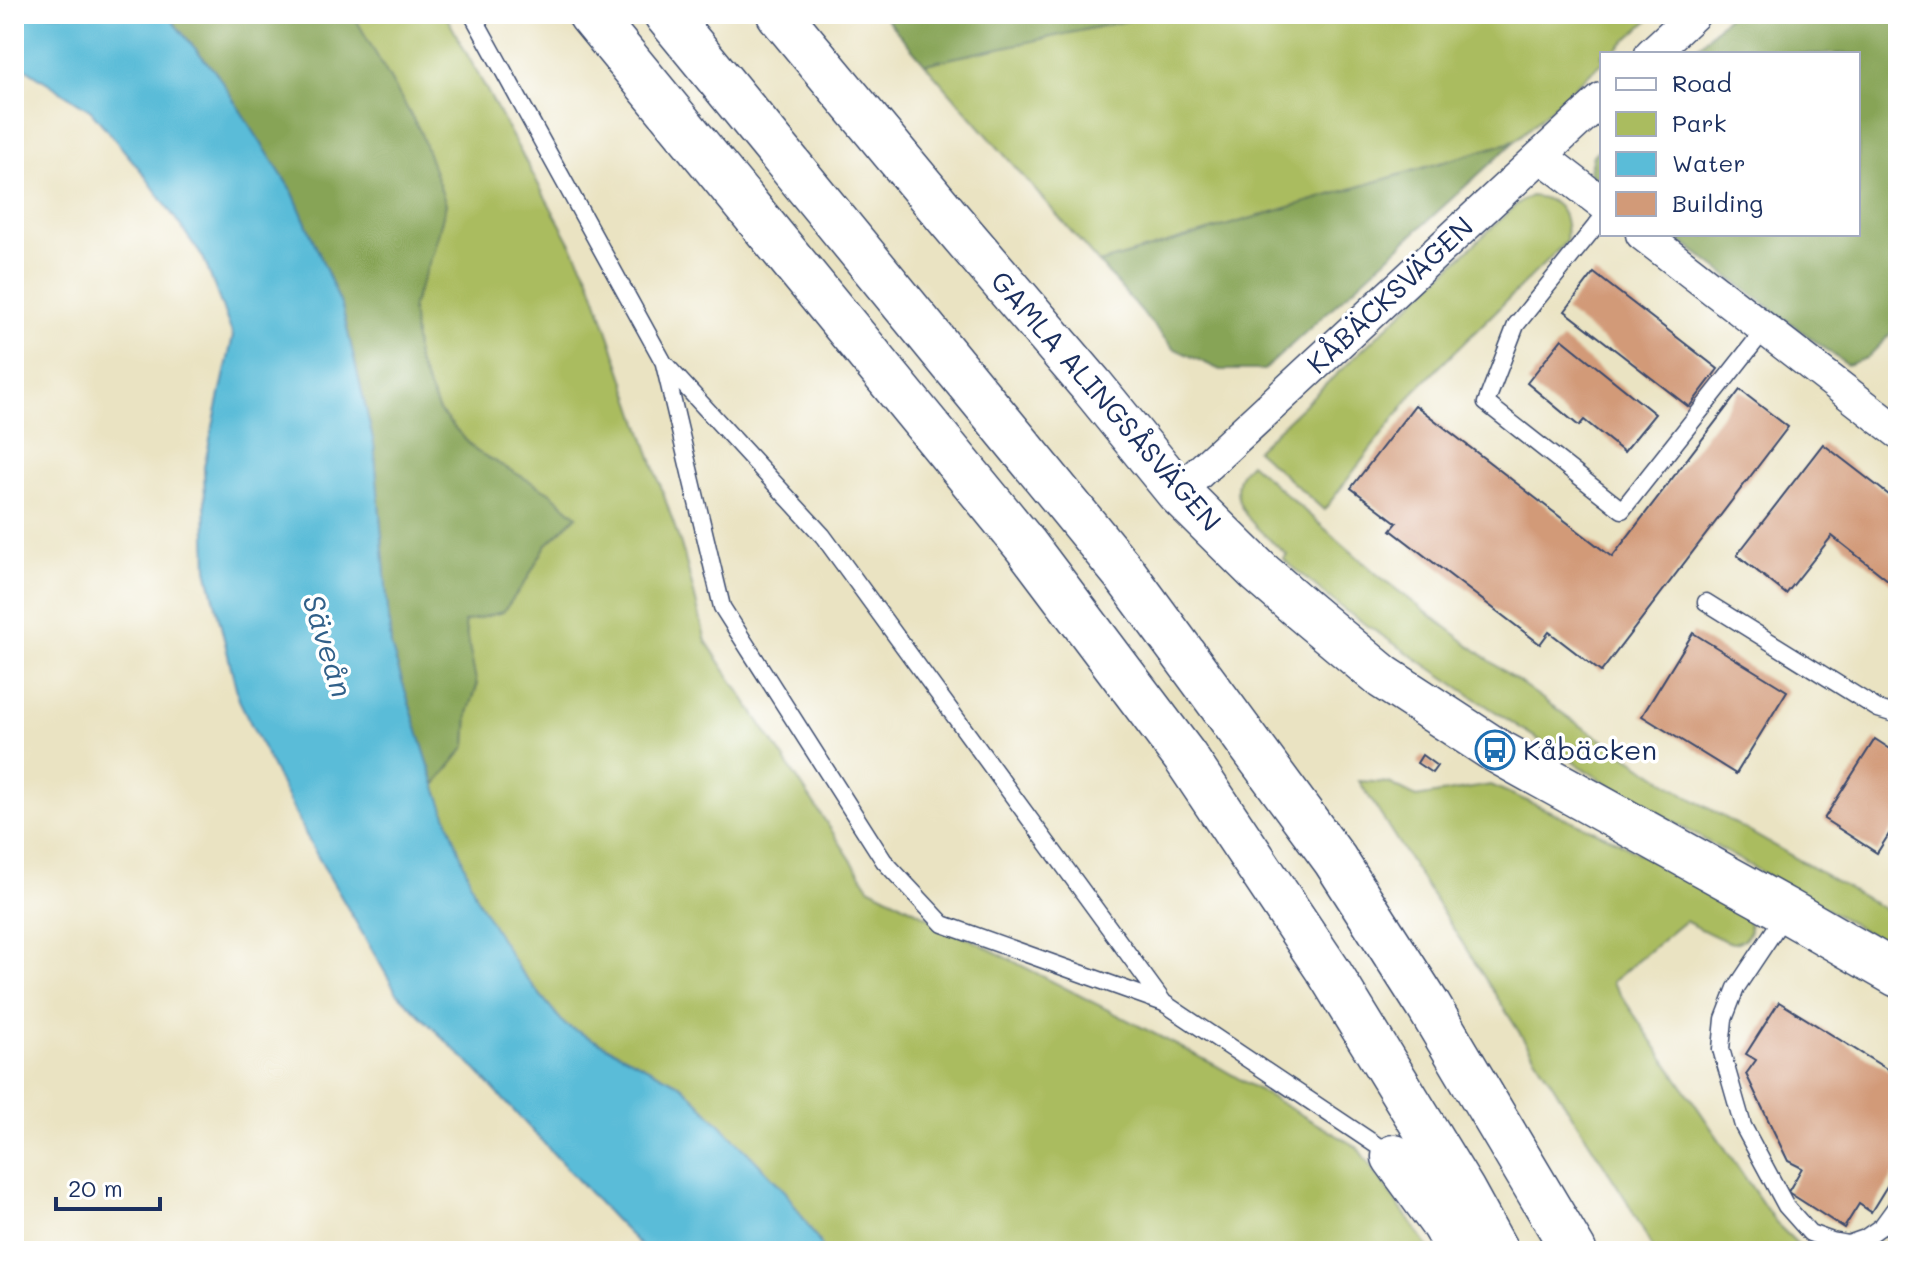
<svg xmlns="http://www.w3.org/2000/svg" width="1912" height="1265" viewBox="0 0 1912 1265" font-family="Mali,sans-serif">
  <rect width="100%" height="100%" fill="#fff"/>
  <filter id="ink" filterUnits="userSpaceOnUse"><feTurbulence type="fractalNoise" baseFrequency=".0125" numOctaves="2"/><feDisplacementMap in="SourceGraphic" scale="16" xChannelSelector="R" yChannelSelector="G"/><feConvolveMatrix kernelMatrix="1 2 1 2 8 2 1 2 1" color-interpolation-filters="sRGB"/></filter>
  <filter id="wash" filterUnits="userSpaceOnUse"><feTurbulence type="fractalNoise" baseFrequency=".006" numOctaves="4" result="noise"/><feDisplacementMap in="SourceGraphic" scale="32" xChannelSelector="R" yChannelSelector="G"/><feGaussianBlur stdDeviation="1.8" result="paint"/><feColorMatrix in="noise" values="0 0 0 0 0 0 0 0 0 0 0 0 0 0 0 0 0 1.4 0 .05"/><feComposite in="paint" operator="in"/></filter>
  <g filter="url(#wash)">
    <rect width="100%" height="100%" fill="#eae3c2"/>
    <path fill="#aabc5f" stroke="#62765e" stroke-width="2" d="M 353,14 L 445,14 L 589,277 L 684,554 L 706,641 L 869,887 L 1215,1065 L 1357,1147 L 1431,1251 L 825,1251 L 785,1191 L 683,1086 L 565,1025 L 518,968 L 475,897 L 435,785 L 466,746 L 468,713 L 477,686 L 464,622 L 526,581 L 546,545 L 577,516 L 549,492 L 476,451 L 439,411 L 417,361 L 412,307 L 433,253 L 446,204 Z
      M 1158,14 L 1655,14 L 1611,54 L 1602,54 L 1602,62 L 1515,141 L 1099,263 L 925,64 Z
      M 1531,196 C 1560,198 1569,214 1566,242 L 1416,390 L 1324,510 L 1256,450 L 1516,205 Z
      M 1250,463 L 1379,576 L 1498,667 L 1572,720 L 1689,797 L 1898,917 L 1898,950 L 1612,787 L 1485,705 L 1343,609 L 1283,559 L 1287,555 C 1266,535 1228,511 1239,478 C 1241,472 1246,467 1250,463 Z
      M 1359,781 L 1389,783 L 1416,797 L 1491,785 L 1617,841 L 1733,907 C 1742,914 1758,927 1745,938 C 1743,940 1736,943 1733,943 C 1724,942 1695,926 1685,921 L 1612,982 L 1776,1223 L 1805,1251 L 1654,1251 L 1627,1201 Z"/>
    <path fill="#87a456" stroke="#516a5a" stroke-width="2" d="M 166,14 L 353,14 L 420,131 L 446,204 L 433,253 L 412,307 L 417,361 L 439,411 L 476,451 L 549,492 L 577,516 L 546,545 L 526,581 L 503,612 L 464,622 L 477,686 L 468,713 L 466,746 L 435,785 L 391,646 L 374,444 L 342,307 L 293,193 L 217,74 Z
      M 882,14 L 1158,14 L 925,64 Z
      M 1730,14 L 1898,14 L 1898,327 L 1867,358 L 1847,365 L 1671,234 L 1858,234 L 1858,54 L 1691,54 Z
      M 1515,141 L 1264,370 L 1220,370 L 1173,348 L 1099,263 Z
      M 1602,146 L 1602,182 L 1589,173 L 1593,155 Z"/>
    <path fill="#5abcd8" stroke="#3a769b" stroke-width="2" d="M 14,14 L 166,14 L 217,74 L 293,193 L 342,307 L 374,444 L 391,646 L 435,785 L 476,897 L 518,968 L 565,1025 L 683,1086 L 785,1191 L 825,1251 L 646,1251 L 613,1218 L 477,1071 L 397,993 L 311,845 L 239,700 L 207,569 L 204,467 L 233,336 L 204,259 L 143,173 L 91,111 L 14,61 Z"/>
    <g id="blocks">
      <path fill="#d29a78" d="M 1594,273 L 1718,369 L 1689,407 L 1565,311 Z
        M 1562,339 L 1655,414 L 1624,452 L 1584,420 L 1579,426 L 1527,383 Z
        M 1740,390 L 1788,427 L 1601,672 L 1549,632 L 1540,644 L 1391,530 L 1397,523 L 1351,488 L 1415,405 L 1612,557 Z
        M 1823,444 L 1898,502 L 1898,588 L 1832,536 L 1786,594 L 1737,555 Z
        M 1693,633 L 1787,691 L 1736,774 L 1642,716 Z
        M 1875,739 L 1898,754 L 1898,820 L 1877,853 L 1824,819 Z
        M 1422,755 L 1437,766 L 1432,773 L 1417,763 Z
        M 1779,1002 L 1898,1076 L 1898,1168 L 1871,1212 L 1859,1204 L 1844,1228 L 1788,1192 L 1802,1168 L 1788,1161 L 1746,1074 L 1756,1060 L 1746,1054 Z"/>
    </g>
  </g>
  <g filter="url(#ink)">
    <use href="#blocks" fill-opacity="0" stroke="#3a4a6d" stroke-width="2"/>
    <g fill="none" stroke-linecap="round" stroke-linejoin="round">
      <g stroke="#3a4a6d" stroke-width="19">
        <path id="lane" d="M 472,14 L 664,363 L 823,536 L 1164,1003
          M 1602,218 L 1516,325 L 1486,403 L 1622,510 L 1765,329
          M 664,364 L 722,607 L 884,861 L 943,924 L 1164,1003 L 1394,1157
          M 1706,602 L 1878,709 L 1898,715
          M 1786,913 L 1736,988 L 1724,1019 L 1721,1049 L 1743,1126 L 1786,1206 L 1810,1233 L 1832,1241 L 1848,1244 L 1865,1238 L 1882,1226 L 1898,1204"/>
      </g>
      <g stroke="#3a4a6d" stroke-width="35">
        <path id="street" d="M 1651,54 L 1694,14
          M 1541,156 L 1602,203
          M 1642,234 L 1898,432
          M 1178,492 L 1602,99"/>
      </g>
      <g stroke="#3a4a6d" stroke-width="47">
        <path id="secondary" d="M 779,14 L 950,220 L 1091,385 L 1178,492 L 1259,572 L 1304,611 L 1383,677 L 1495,750 L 1787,911 L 1898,975"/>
      </g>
      <g stroke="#3a4a6d" stroke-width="47">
        <path id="highway" d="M 590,14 L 1026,546 L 1185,757 L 1329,972 L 1463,1191 L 1496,1251
          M 666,14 L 1124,573 L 1335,860 L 1429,1007 L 1574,1251
          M 1394,1157 L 1443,1224 L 1459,1251"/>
      </g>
      <use href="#lane" stroke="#fff" stroke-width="16"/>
      <use href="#street" stroke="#fff" stroke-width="32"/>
      <use href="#secondary" stroke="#fff" stroke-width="44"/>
      <use href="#highway" stroke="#fff" stroke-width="44"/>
    </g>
  </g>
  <defs>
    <g id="bus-ring" transform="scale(2)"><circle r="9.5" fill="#fff" stroke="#1f6fb2" stroke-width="1.5"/><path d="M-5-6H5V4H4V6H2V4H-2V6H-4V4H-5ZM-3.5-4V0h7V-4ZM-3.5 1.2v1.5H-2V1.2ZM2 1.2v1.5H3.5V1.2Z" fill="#1f6fb2"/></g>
  </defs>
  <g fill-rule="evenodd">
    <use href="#bus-ring" x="1495" y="750"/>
  </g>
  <g text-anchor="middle" stroke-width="7" stroke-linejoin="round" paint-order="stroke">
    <g font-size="28" fill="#1b2f5e" stroke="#fff">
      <text transform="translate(1390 295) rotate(-43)" y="10">KÅBÄCKSVÄGEN</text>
      <text transform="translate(1106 401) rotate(49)" y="10">GAMLA ALINGSÅSVÄGEN</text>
    </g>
    <g font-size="28" fill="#1b2f5e" stroke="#fff" text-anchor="start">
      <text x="1523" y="760">Kåbäcken</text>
    </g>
    <g font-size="30" font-style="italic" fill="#316089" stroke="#fff">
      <text transform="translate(327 646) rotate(73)" y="10">Säveån</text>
    </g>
  </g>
  <rect width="1912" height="1265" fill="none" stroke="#fff" stroke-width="48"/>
  <rect x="1600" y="52" width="260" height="184" fill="#ffffff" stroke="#a4acbf" stroke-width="2"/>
  <rect x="1616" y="78" width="40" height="12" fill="#ffffff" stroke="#a4acbf" stroke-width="2"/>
  <text x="1672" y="92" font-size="24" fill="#1b2f5e">Road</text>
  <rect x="1616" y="112" width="40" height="24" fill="#aabc5f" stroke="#a4acbf" stroke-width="2"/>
  <text x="1672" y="132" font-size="24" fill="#1b2f5e">Park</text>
  <rect x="1616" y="152" width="40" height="24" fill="#5abcd8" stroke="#a4acbf" stroke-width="2"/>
  <text x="1672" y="172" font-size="24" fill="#1b2f5e">Water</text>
  <rect x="1616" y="192" width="40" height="24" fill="#d29a78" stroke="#a4acbf" stroke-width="2"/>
  <text x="1672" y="212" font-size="24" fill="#1b2f5e">Building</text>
  <path d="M56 1197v12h104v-12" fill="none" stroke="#1b2f5e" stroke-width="4"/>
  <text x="68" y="1197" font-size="24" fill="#1b2f5e" stroke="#ffffff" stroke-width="6" paint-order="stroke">20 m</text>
</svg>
